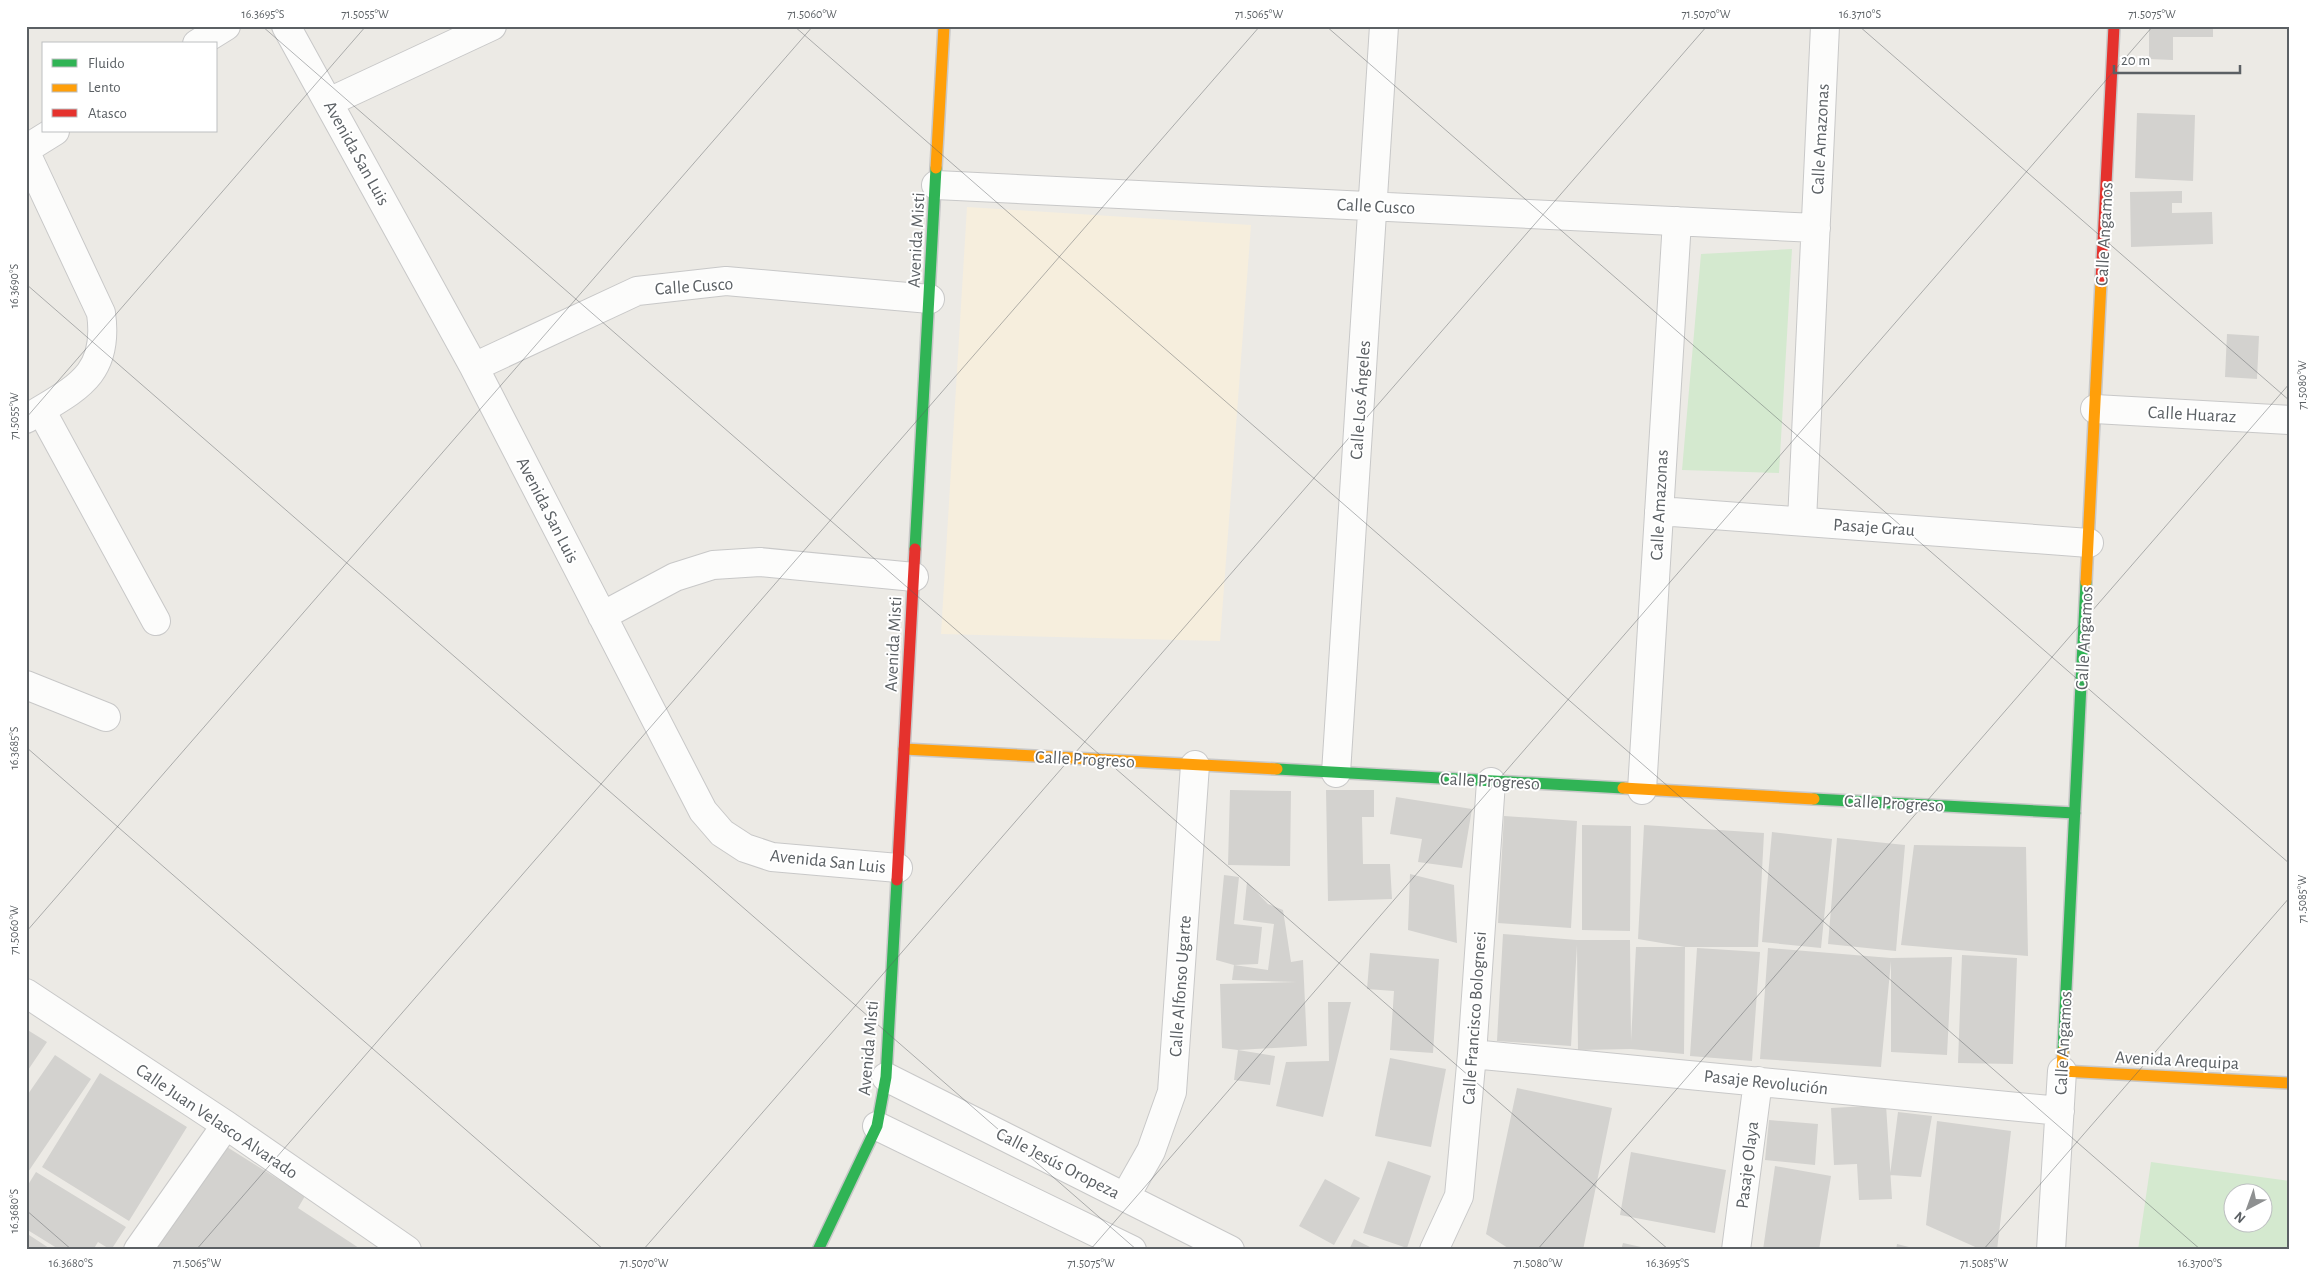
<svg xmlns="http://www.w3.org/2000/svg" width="2316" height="1276" viewBox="0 0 2316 1276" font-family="'Alegreya Sans',sans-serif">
  <rect width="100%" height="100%" fill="#eceae5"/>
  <path fill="#f6eedd" d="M 967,207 L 1251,225 L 1220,641 L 941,634 Z"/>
  <path fill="#d4e9cf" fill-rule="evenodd" d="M 1792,249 L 1779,473 L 1682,470 L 1701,254 Z
    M 2151,1162 L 2290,1181 L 2290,1250 L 2138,1250 ZM 2234,1194 L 2264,1194 L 2264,1224 L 2234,1224 Z"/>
  <path fill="#d3d2cf" d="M 2149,26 L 2213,26 L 2213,37 L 2173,37 L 2173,60 L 2149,59 Z
    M 2137,113 L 2195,115 L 2193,181 L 2135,178 Z
    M 2182,191 L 2182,203 L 2172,203 L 2172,213 L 2212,212 L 2213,244 L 2131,247 L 2130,192 Z
    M 2227,334 L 2259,336 L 2257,379 L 2225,377 Z
    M 1230,790 L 1291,791 L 1290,866 L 1228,865 Z
    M 1326,790 L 1374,790 L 1374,817 L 1362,817 L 1363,864 L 1390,864 L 1392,899 L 1328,901 Z
    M 1396,797 L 1472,809 L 1462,868 L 1418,862 L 1422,839 L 1390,834 Z
    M 1504,816 L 1577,821 L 1571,928 L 1498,923 Z
    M 1582,825 L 1631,826 L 1630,931 L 1582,930 Z
    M 1644,825 L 1764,833 L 1758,947 L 1685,947 L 1638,939 Z
    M 1772,832 L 1832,839 L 1821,948 L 1762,942 Z
    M 1837,838 L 1905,845 L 1896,951 L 1828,944 Z
    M 1914,845 L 2026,847 L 2028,956 L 1901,945 Z
    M 1410,874 L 1454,885 L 1457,943 L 1408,930 Z
    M 1224,875 L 1239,877 L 1234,924 L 1262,927 L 1258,964 L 1234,965 L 1216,960 Z
    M 1247,882 L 1268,904 L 1283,910 L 1291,962 L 1303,960 L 1307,1046 L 1238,1050 L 1222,1048 L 1220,984 L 1297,982 L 1232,980 L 1234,965 L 1268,970 L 1274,924 L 1243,920 Z
    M 1503,934 L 1577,940 L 1630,940 L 1631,1041 L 1636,947 L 1685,947 L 1684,1054 L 1631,1049 L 1578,1050 L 1577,945 L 1571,1046 L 1497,1041 Z
    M 1697,948 L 1760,952 L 1752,1061 L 1690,1056 Z
    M 1768,948 L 1891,958 L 1952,957 L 1947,1055 L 1891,1052 L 1891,961 L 1881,1067 L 1760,1059 Z
    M 1370,953 L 1439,959 L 1433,1053 L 1390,1050 L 1394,991 L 1367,989 Z
    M 1962,955 L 2017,958 L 2013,1064 L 1958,1063 Z
    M 1328,1002 L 1351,1002 L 1323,1117 L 1276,1106 L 1286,1062 L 1329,1061 Z
    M 26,1029 L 47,1042 L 26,1073 Z
    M 1238,1050 L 1275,1056 L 1270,1085 L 1234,1080 Z
    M 55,1055 L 91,1079 L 26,1175 L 26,1097 Z
    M 1390,1058 L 1446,1069 L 1431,1147 L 1375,1136 Z
    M 100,1073 L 187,1127 L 129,1221 L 42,1167 Z
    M 1517,1088 L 1612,1108 L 1583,1250 L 1511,1250 L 1486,1234 Z
    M 1886,1105 L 1892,1199 L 1859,1200 L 1857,1164 L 1834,1165 L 1831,1108 Z
    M 1898,1112 L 1932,1116 L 1921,1177 L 1890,1175 Z
    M 1769,1120 L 1818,1124 L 1815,1165 L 1765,1160 Z
    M 1937,1121 L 2011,1131 L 1997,1250 L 1982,1250 L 1926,1225 Z
    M 219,1142 L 305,1196 L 298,1208 L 362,1250 L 153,1250 Z
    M 1631,1152 L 1726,1170 L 1715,1233 L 1620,1215 Z
    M 1388,1161 L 1431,1176 L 1407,1248 L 1363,1233 Z
    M 1775,1166 L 1831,1176 L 1819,1250 L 1763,1250 Z
    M 36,1172 L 126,1227 L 111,1250 L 98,1242 L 93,1250 L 60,1250 L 26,1229 L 26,1188 Z
    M 1325,1179 L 1360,1198 L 1334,1245 L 1299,1226 Z
    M 26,1233 L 52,1250 L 26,1250 Z
    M 1354,1239 L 1376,1250 L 1349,1250 Z
    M 1623,1243 L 1650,1249 L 1650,1250 L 1621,1250 Z
    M 1897,1244 L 1917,1249 L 1917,1250 L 1896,1250 Z"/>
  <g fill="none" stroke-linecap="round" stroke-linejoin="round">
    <g stroke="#c8c8c8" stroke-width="30">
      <path id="street" d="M 286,26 L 474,367 L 703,811 L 722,833 L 745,848 L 772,857 L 898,868
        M 197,44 L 226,26
        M 329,102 L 492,26
        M 26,149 L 55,131
        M 26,153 L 101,313 C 110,377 74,389 26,419
        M 936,185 L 1816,228
        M 474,367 L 637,291 L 726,281 L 930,299
        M 2095,409 L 2290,420
        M 41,410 L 156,621
        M 1659,511 L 2089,543
        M 1802,521 L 1825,26
        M 602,616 L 675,577 L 713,565 L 760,562 L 914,577
        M 26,685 L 106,717
        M 1336,773 L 1384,26
        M 1642,790 L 1677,221
        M 26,993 L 226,1125 L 407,1250
        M 1472,1054 L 2060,1111
        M 886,1077 L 1230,1250
        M 877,1126 L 1132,1250
        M 1125,1197 L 1151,1151 L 1172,1092 L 1195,765
        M 138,1250 L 226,1125
        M 1434,1250 L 1459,1196 L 1472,1054 L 1491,782
        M 1736,1250 L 1758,1081
        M 2051,1250 L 2062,1071"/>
    </g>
    <g stroke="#c8c8c8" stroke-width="14">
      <path id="fast" d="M 915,549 L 936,168
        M 1277,769 L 1623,788
        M 1814,799 L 2075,813
        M 2063,1051 L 2086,582
        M 818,1250 L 877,1126 L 886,1077 L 897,880"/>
    </g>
    <g stroke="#c8c8c8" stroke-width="14">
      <path id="slow" d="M 936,168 L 944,26
        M 2086,582 L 2101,282
        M 904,749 L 1277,769
        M 1623,788 L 1814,799
        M 2063,1051 L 2062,1071 L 2290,1083"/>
    </g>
    <g stroke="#c8c8c8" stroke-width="14">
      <path id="jam" d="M 2101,282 L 2114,26
        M 897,880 L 915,549"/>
    </g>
    <use href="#street" stroke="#fcfcfb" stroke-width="28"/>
    <use href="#fast" stroke="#30b455" stroke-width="11"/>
    <use href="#slow" stroke="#ff9f0a" stroke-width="11"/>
    <use href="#jam" stroke="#e5322d" stroke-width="11"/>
  </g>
  <path fill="none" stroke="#5b6064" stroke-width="1" stroke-opacity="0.45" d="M 262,26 L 1669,1250M 794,26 L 2201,1250M 1326,26 L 2290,864M 1859,26 L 2290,401M 26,284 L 1137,1250M 26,418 L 366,26M 26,747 L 604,1250M 26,932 L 813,26M 26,1210 L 72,1250M 196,1250 L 1260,26M 643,1250 L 1707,26M 1090,1250 L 2153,26M 1537,1250 L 2290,383M 1983,1250 L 2290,897"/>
  <g text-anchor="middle" stroke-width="4" stroke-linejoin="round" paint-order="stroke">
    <g font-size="18" fill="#5b6064" stroke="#fff">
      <text transform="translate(1820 139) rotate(-87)" y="6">Calle Amazonas</text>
      <text transform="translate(357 153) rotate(61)" y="6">Avenida San Luis</text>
      <text transform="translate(1376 206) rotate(3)" y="6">Calle Cusco</text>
      <text transform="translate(2104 234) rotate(-87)" y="6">Calle Angamos</text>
      <text transform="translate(916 240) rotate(-87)" y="6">Avenida Misti</text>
      <text transform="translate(694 286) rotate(-4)" y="6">Calle Cusco</text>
      <text transform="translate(1360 400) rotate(-86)" y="6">Calle Los Ángeles</text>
      <text transform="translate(2192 414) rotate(3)" y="6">Calle Huaraz</text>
      <text transform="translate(1659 505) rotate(-87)" y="6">Calle Amazonas</text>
      <text transform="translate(548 510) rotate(63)" y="6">Avenida San Luis</text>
      <text transform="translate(1874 527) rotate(4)" y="6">Pasaje Grau</text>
      <text transform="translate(2084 638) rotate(-87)" y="6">Calle Angamos</text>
      <text transform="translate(893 644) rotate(-87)" y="6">Avenida Misti</text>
      <text transform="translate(1085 759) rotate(3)" y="6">Calle Progreso</text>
      <text transform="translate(1490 781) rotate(3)" y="6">Calle Progreso</text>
      <text transform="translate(1894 803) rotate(3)" y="6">Calle Progreso</text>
      <text transform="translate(828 861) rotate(6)" y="6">Avenida San Luis</text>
      <text transform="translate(1180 986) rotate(-86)" y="6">Calle Alfonso Ugarte</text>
      <text transform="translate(1474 1018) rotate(-86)" y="6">Calle Francisco Bolognesi</text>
      <text transform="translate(2063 1043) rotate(-87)" y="6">Calle Angamos</text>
      <text transform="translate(868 1048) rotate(-85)" y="6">Avenida Misti</text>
      <text transform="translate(2177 1060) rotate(3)" y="6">Avenida Arequipa</text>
      <text transform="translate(1766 1082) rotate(6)" y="6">Pasaje Revolución</text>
      <text transform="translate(217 1121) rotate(34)" y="6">Calle Juan Velasco Alvarado</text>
      <text transform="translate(1058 1163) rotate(27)" y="6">Calle Jesús Oropeza</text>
      <text transform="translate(1747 1165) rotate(-83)" y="6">Pasaje Olaya</text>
    </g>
  </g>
  <rect width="2316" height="1276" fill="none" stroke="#ffffff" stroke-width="55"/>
  <rect x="42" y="42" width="175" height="90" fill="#ffffff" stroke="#bdbfc1"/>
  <rect x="52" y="59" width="25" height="8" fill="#30b455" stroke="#bdbfc1"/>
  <text x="88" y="68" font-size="15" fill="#5b6064">Fluido</text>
  <rect x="52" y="84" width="25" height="8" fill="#ff9f0a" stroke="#bdbfc1"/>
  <text x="88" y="92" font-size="15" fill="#5b6064">Lento</text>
  <rect x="52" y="109" width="25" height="8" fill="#e5322d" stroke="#bdbfc1"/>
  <text x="88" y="118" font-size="15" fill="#5b6064">Atasco</text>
  <g transform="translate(2248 1208) rotate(221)"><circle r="24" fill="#ffffff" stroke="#bdbfc1"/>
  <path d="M0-4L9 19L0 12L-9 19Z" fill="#8e9091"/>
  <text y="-8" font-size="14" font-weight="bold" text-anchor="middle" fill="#5b6064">N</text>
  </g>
  <path d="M2114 65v8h126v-8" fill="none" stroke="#5b6064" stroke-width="2.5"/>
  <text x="2121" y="65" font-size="15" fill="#5b6064" stroke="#ffffff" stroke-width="4" paint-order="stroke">20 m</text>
  <rect x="28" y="28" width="2260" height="1220" fill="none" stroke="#5b6064" stroke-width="2"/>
  <g font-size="12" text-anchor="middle" fill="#5b6064">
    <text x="263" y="18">16.3695°S</text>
    <text x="365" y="18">71.5055°W</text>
    <text x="812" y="18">71.5060°W</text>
    <text x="1259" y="18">71.5065°W</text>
    <text x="1706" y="18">71.5070°W</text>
    <text x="1860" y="18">16.3710°S</text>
    <text x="2152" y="18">71.5075°W</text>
    <text transform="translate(14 286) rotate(-90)" y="4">16.3690°S</text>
    <text transform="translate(2302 385) rotate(-90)" y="4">71.5080°W</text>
    <text transform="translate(14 416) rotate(-90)" y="4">71.5055°W</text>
    <text transform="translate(14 748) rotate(-90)" y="4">16.3685°S</text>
    <text transform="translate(2302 899) rotate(-90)" y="4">71.5085°W</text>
    <text transform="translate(14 930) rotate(-90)" y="4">71.5060°W</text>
    <text transform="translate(14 1211) rotate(-90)" y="4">16.3680°S</text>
    <text x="71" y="1267">16.3680°S</text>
    <text x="197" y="1267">71.5065°W</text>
    <text x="644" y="1267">71.5070°W</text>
    <text x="1091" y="1267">71.5075°W</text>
    <text x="1538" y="1267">71.5080°W</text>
    <text x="1668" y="1267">16.3695°S</text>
    <text x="1984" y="1267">71.5085°W</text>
    <text x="2200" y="1267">16.3700°S</text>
  </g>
</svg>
